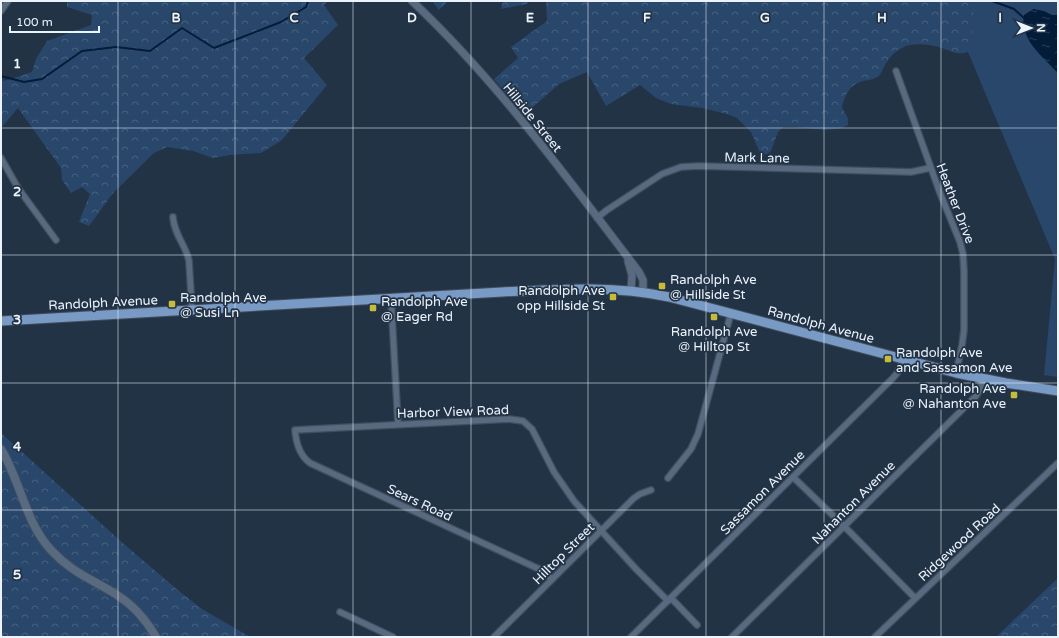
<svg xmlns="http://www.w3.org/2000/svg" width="1059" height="638" font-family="'Varela Round',sans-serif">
<defs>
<pattern id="forest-crowns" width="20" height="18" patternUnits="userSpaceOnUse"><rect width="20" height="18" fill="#28476b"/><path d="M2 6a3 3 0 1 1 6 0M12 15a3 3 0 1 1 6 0" fill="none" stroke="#476281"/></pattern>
<pattern id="water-ripples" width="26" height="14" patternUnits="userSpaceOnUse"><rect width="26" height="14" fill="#031c3a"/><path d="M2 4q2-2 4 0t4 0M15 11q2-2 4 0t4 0" fill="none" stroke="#283d57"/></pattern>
</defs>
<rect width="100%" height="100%" fill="#233346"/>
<!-- grass -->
<polygon fill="#28476b" points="895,1 1058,1 1058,377 1044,375 1055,259 965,45"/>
<!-- forest -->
<g fill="url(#forest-crowns)">
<polygon points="67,1 328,1 324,5 338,25 304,58 327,85 282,140 261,153 230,155 213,158 193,151 167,147 154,153 113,193 89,226 79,222 90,194 82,187 71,193 62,180 61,168 18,108 1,128 1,77 4,81 32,72 36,59 47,41 91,25 92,15 67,7"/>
<polygon points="432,1 448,1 439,10"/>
<polygon points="503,1 529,1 527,4 501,9"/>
<path d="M546 1H964C968 3 972 6 973 10 975 19 972 44 968 52 957 56 949 50 939 47 928 44 916 43 906 46 896 50 889 57 884 67 881 72 881 76 875 78 872 80 867 80 863 81 849 85 845 95 842 108L848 118V125C832 135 802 125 783 127L778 132 771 151 767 154H764L759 151 751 132 737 118 727 114 702 108 671 104 656 98 640 85 606 106 587 72 559 84 524 115 494 79 518 58 511 47 547 21Z"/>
<polygon points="1,433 125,545 179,591 202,609 250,637 1,637"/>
<polygon points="1058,578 1058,637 996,637"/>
</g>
<!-- water -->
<path fill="url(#water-ripples)" d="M1033 9 1044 11 1052 15H1058V73C1043 57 1019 39 1024 15Z"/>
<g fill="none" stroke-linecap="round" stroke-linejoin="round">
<!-- stream -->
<g stroke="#031c3a" stroke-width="2">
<polyline points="992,1 1014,9 1024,18"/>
<polyline points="1,76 24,82 42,79 82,51 116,47 150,51 182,28 214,48 281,22 306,7 308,1"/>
</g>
<defs>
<g id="minor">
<polyline points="1,11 8,1"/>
<polyline points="896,71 940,193 960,242 963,254 964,271 964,330 962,345 956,373"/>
<polyline points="1,158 18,188 56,240"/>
<path d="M173 217C174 235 186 245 189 261L192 310"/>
<polyline points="597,218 607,210 662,174 681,167 698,166 911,172 930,168"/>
<polyline points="391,298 398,424"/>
<polyline points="793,477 844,526 915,598"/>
<polyline points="668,478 691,449 698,434 731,313"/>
<path d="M552 579 539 569 310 463C299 455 296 443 295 430L509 419 523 421 532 429 554 472 574 501 636 569 668 601"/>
<polyline points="671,598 697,625"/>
<polyline points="340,612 393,637"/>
<polyline points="494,637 634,498 640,494 651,490"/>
<polyline points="631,637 893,378 898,372 903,359"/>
<polyline points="732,637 976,396 979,391 983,379"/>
<polyline points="875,637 1058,463"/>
</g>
<g id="tertiary">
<path d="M412 1C498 82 568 179 639 272L643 280V292"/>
<polyline points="628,261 632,275 631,291"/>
</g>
<path id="secondary" d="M1 449C21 482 25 522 51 550 72 573 92 579 117 595 133 605 146 620 156 637"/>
<path id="primary" d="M1 321 502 292C558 289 614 285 669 297L956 373 1006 383 1058 391"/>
</defs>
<!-- minor casing -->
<use href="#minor" stroke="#424e5e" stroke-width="8"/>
<!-- tertiary casing -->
<use href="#tertiary" stroke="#424e5e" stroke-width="9"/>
<!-- secondary casing -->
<use href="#secondary" stroke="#424e5e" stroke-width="10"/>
<!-- primary casing -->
<use href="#primary" stroke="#424e5e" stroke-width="11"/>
<!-- minor -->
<use href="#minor" stroke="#586a7f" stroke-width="5.5"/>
<!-- tertiary -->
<use href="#tertiary" stroke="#586a7f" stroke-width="7"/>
<!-- secondary -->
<use href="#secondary" stroke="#586a7f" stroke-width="8"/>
<!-- primary -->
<use href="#primary" stroke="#789ac4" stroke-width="9"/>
</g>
<!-- grid -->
<path fill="none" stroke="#ebf3fd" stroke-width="1" stroke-opacity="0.55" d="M118 1V637M235 1V637M353 1V637M471 1V637M588 1V637M706 1V637M824 1V637M941 1V637M1 128H1058M1 255H1058M1 383H1058M1 510H1058"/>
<!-- markers -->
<g fill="#c7bb3c" stroke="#233346" stroke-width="1.5">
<rect x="658" y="282" width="8" height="8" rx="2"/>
<rect x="609" y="293" width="8" height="8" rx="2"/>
<rect x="168" y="300" width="8" height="8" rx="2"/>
<rect x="369" y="304" width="8" height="8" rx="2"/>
<rect x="710" y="313" width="8" height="8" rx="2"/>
<rect x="884" y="355" width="8" height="8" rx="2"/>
<rect x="1010" y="391" width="8" height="8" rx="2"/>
</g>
<g text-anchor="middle" stroke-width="3.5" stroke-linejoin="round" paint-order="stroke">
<!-- street labels -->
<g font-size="13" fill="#ebf3fd" stroke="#233346">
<text transform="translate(533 117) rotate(51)" y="5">Hillside Street</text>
<text transform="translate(757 157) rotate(1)" y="5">Mark Lane</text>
<text transform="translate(956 203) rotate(69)" y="5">Heather Drive</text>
<text transform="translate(103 302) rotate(-3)" y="5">Randolph Avenue</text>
<text transform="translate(821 324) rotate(15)" y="5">Randolph Avenue</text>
<text transform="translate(453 411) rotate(-2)" y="5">Harbor View Road</text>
<text transform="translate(762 492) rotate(-45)" y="5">Sassamon Avenue</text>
<text transform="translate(420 502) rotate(25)" y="5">Sears Road</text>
<text transform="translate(853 502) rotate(-45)" y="5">Nahanton Avenue</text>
<text transform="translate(959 542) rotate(-43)" y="5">Ridgewood Road</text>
<text transform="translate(563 553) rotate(-45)" y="5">Hilltop Street</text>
</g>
<!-- poi labels -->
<g font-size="13" fill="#ebf3fd" stroke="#233346" text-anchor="start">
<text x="670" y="284">Randolph Ave<tspan x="670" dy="15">@ Hillside St</tspan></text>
<text x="605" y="295" text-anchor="end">Randolph Ave<tspan x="605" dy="15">opp Hillside St</tspan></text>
<text x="180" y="302">Randolph Ave<tspan x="180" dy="15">@ Susi Ln</tspan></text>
<text x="381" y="306">Randolph Ave<tspan x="381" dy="15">@ Eager Rd</tspan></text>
<text x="714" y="336" text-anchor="middle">Randolph Ave<tspan x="714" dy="15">@ Hilltop St</tspan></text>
<text x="896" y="357">Randolph Ave<tspan x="896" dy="15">and Sassamon Ave</tspan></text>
<text x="1006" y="393" text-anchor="end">Randolph Ave<tspan x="1006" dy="15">@ Nahanton Ave</tspan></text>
</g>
</g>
<g font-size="13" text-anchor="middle" font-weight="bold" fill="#ebf3fd" stroke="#233346" stroke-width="3.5" stroke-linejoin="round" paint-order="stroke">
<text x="176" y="22">B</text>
<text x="294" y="22">C</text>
<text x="412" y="22">D</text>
<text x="530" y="22">E</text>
<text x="647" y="22">F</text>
<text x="765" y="22">G</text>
<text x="882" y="22">H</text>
<text x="1000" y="22">I</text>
<text x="17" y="68">1</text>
<text x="17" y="196">2</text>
<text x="17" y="324">3</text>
<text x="17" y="451">4</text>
<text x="17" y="579">5</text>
</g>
<!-- border -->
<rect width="1059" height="638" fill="none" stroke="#ebf3fd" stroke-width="4"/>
<!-- north arrow -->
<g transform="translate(1031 28) rotate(90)" stroke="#233346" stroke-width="3" paint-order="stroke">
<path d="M0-3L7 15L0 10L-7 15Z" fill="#ebf3fd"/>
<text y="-6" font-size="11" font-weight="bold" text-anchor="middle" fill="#ebf3fd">N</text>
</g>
<!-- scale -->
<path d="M10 26v6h89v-6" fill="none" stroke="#ebf3fd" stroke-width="2"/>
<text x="16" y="26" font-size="12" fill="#ebf3fd" stroke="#233346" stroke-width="3" paint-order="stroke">100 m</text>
</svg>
